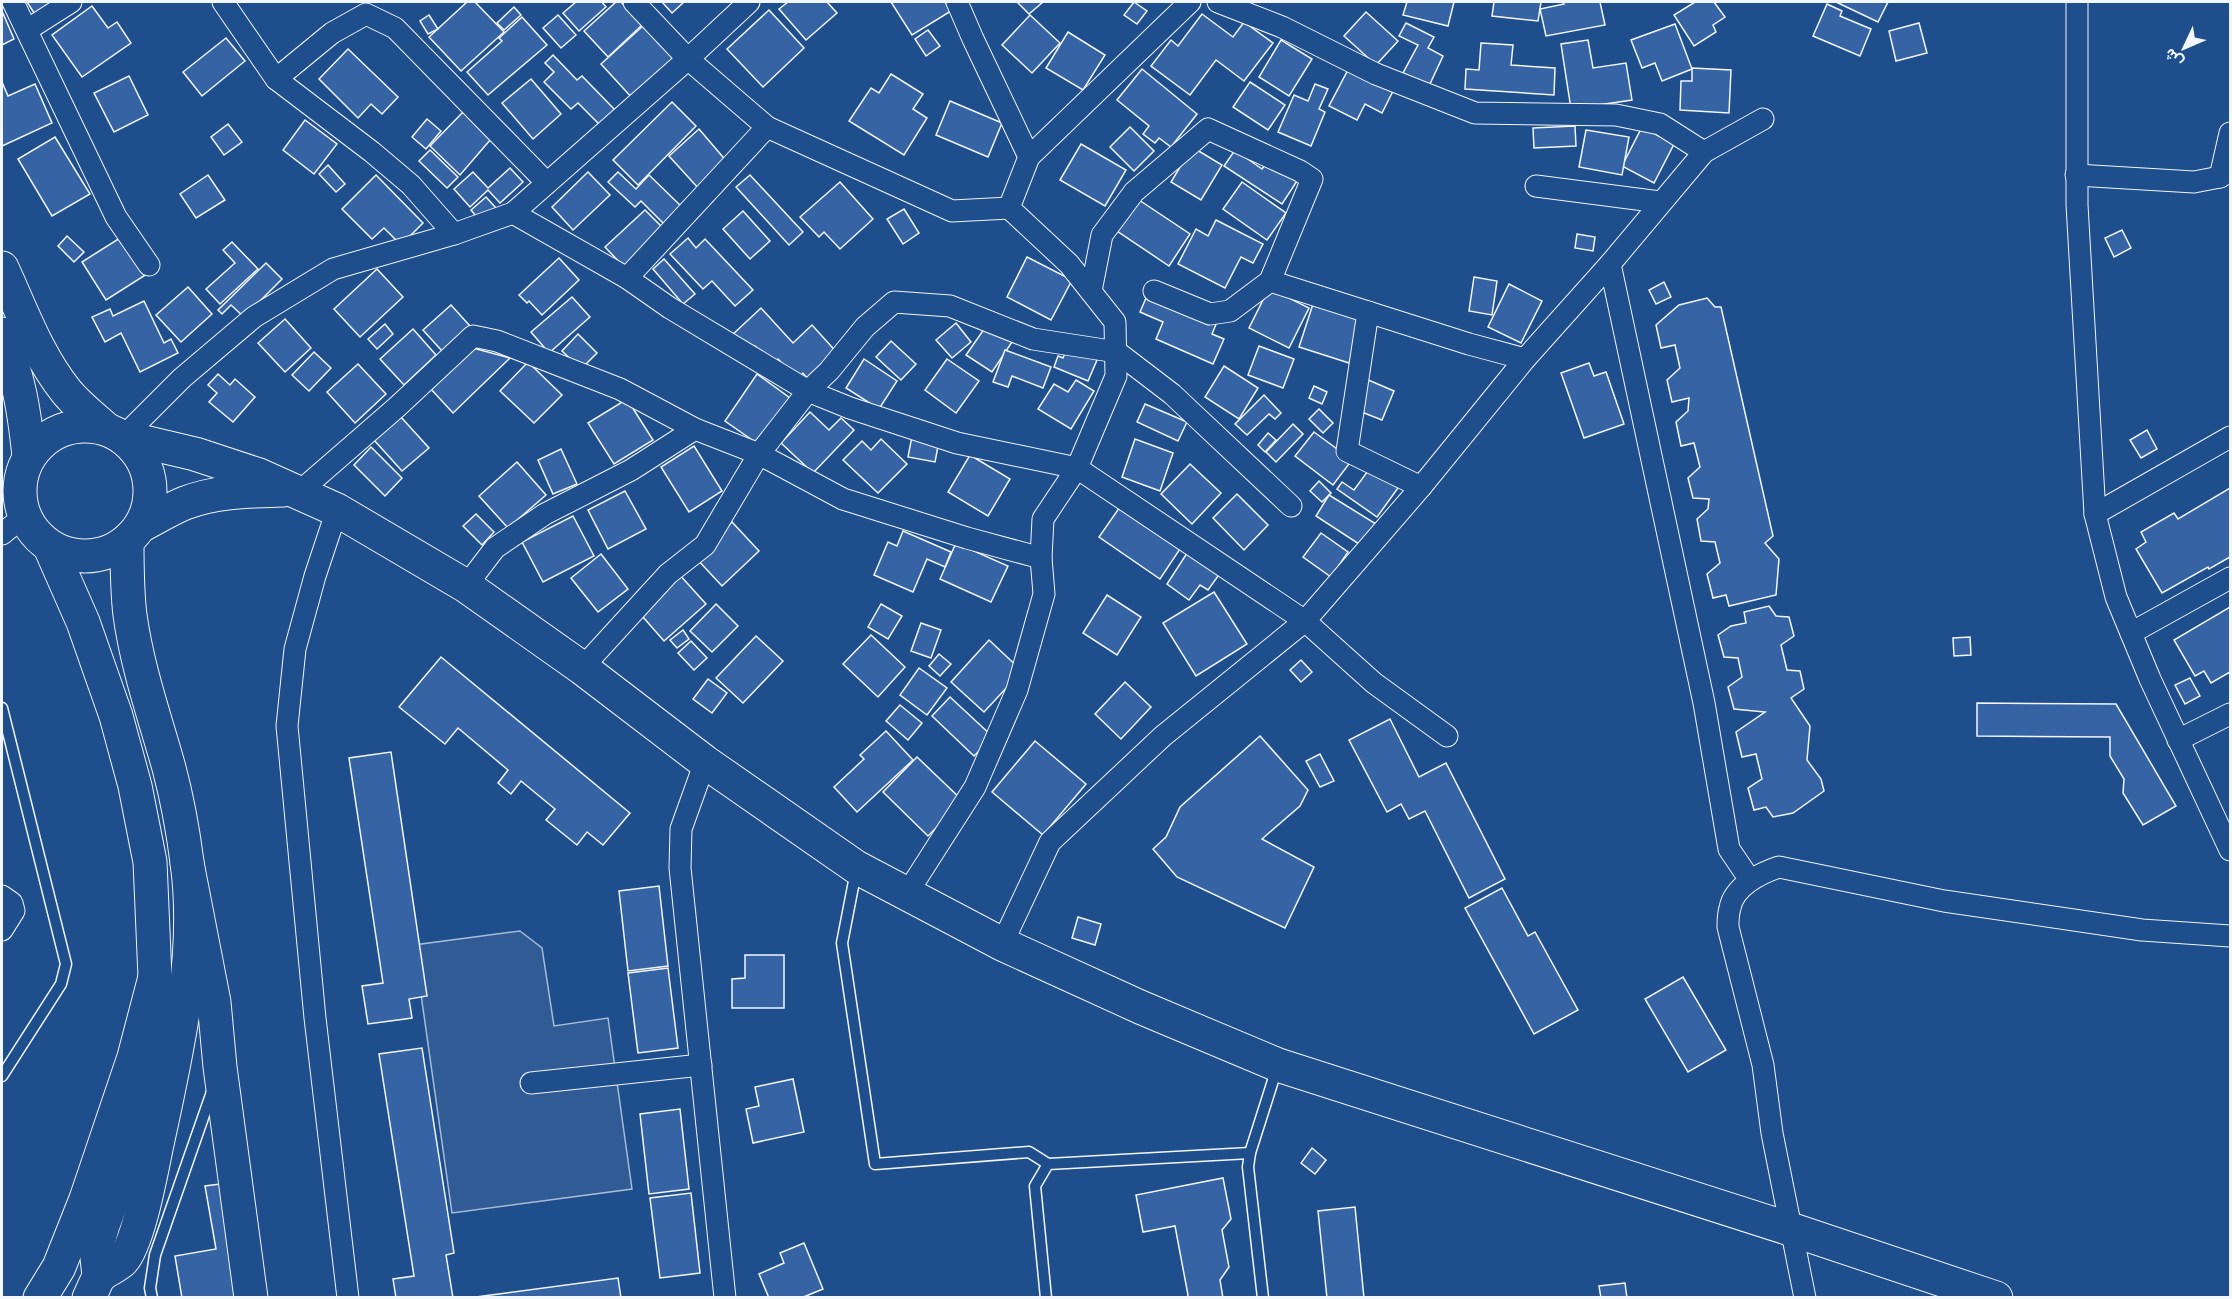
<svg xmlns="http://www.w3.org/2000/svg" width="2232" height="1299" font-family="'Nunito Sans',Vazirmatn,sans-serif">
<rect width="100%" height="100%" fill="#1f4e8c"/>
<!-- parking -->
<polygon fill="#305b95" stroke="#a8bbd7" stroke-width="1.5" points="520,931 542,948 554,1026 608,1018 632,1189 452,1213 414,945"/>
<!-- building -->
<g fill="#3563a3" stroke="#f2f6ff" stroke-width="1.5">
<polygon points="27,2 60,2 36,16"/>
<polygon points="467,2 475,2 504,32 461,71 429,37"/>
<polygon points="576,2 602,2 606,7 579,31 563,13"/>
<polygon points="616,2 621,2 642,25 608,57 584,31"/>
<polygon points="662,2 684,2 672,13"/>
<polygon points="788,2 827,2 837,13 806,40 779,9"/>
<polygon points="891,2 945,2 951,11 912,35"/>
<polygon points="1017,2 1043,2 1029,14"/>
<polygon points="1134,2 1147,11 1137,24 1124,15"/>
<polygon points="1407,2 1454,2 1448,26 1403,15"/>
<polygon points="1494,2 1541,2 1538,21 1492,16"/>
<polygon points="1563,2 1600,2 1605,25 1546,36 1540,9 1564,4"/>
<polygon points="1695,2 1714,2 1725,17 1713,25 1716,32 1694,46 1674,15"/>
<polygon points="1836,2 1888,2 1878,22"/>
<polygon points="1827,4 1842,11 1840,16 1871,29 1860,56 1813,36"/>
<polygon points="92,6 108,28 117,22 131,43 82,77 52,35"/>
<polygon points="514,7 521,15 504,30 497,23"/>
<polygon points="769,10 804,48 763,87 727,49"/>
<polygon points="2,11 14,39 2,45"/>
<polygon points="1366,12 1398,41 1376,65 1344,36"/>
<polygon points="1202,14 1233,37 1244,22 1273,43 1244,81 1216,60 1190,95 1151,66 1171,40 1178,46"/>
<polygon points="429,15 438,29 428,34 420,21"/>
<polygon points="558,15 576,35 561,48 543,28"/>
<polygon points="1030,15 1060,43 1032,73 1002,45"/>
<polygon points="522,17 547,45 488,95 467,72 502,41 499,38"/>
<polygon points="1406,23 1434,37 1428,48 1443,56 1429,86 1403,73 1418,45 1399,36"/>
<polygon points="1919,23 1927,53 1896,61 1889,31"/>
<polygon points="1675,24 1692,69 1662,81 1655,63 1642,68 1631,40"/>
<polygon points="644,25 676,60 634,100 601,64"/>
<polygon points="928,30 940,46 926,56 915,39"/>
<polygon points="1068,32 1105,55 1083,90 1046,68"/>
<polygon points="226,38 245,61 202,96 183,72"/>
<polygon points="1281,40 1312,59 1289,96 1259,77"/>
<polygon points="1588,40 1593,68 1626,63 1632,100 1571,109 1561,44"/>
<polygon points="1481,43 1513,45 1511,65 1555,68 1554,95 1465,89 1466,69 1479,70"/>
<polygon points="348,49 398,97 382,114 371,104 358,118 319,79"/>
<polygon points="553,55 577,80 582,76 616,111 601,126 578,103 571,109 544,82 554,72 545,63"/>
<polygon points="1350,66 1394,89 1382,113 1365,104 1357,120 1329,106"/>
<polygon points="1692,68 1731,70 1729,113 1680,110 1681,81 1692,81"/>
<polygon points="1142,69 1197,114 1171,147 1159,138 1155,143 1143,134 1149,126 1117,100"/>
<polygon points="891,74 923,94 913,109 927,118 904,155 849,121 871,88 879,93"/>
<polygon points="129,76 148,115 114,132 94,93"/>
<polygon points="531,79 561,114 533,139 502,103"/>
<polygon points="2,82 8,96 35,84 52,123 2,146"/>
<polygon points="1250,82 1285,105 1268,130 1233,107"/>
<polygon points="1315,84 1328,89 1319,109 1325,112 1311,146 1278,132 1294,95 1308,101"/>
<polygon points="950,101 1002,123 988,157 936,135"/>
<polygon points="672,102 696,126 638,185 613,160"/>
<polygon points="463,112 491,139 460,175 430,146"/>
<polygon points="427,119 441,131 426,149 412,137"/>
<polygon points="305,120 337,144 314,174 283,150"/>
<polygon points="228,124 242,142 224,155 211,137"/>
<polygon points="1575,126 1576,146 1534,148 1533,128"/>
<polygon points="1130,127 1154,151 1134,171 1110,147"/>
<polygon points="1642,127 1674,144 1654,183 1622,166"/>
<polygon points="699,129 728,163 699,189 669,156"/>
<polygon points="1586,130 1629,137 1622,175 1579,167"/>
<polygon points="55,137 90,194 52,216 18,159"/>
<polygon points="1081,144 1126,170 1105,206 1060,180"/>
<polygon points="1192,147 1222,165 1201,200 1171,182"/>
<polygon points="430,150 458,177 447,188 419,161"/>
<polygon points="1235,150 1262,169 1267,162 1297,181 1282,204 1224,166"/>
<polygon points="328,165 345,184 336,192 319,174"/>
<polygon points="510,168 523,182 500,203 488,190 470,207 454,189 473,172 488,188"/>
<polygon points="588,172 610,195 573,230 552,207"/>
<polygon points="618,172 636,189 649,175 682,207 665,225 641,201 635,207 608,182"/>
<polygon points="208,175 225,200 196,218 180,194"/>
<polygon points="376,175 423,223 401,245 384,228 372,239 342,209"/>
<polygon points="750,175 803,232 789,245 736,187"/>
<polygon points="840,182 873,219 840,249 824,232 819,237 800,217"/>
<polygon points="1242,182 1286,213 1267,240 1223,209"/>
<polygon points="486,197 496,208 481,222 471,210"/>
<polygon points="1136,198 1190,234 1169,266 1114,229"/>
<polygon points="904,209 919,233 903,244 887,219"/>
<polygon points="645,210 664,229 624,267 605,247"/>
<polygon points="743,211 770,241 750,259 723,229"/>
<polygon points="1216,220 1263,244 1253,263 1241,257 1225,288 1178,264 1196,229 1208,236"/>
<polygon points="2122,230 2131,248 2114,257 2105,238"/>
<polygon points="1577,234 1595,237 1593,251 1575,248"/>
<polygon points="67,236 84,252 74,262 58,246"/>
<polygon points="123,236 147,274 106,300 82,262"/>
<polygon points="688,238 696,248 705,239 753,290 735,306 712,281 703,289 670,254"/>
<polygon points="232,242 258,269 220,304 206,289 235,263 223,250"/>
<polygon points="1027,257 1072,280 1051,320 1007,297"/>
<polygon points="559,258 579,280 542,315 529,301 527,303 519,295"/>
<polygon points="664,259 695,294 683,304 653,269"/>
<polygon points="266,263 282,279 244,317 231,305 222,314 218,310"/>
<polygon points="377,269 403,297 360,337 334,309"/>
<polygon points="1474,277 1497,281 1492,315 1469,311"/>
<polygon points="1664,282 1671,297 1656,304 1649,290"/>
<polygon points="1509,284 1542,301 1521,343 1488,327"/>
<polygon points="188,287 212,314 181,342 156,315"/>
<polygon points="1269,288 1309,308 1289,348 1249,328"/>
<polygon points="1149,291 1217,322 1212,334 1224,339 1213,364 1156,339 1163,322 1140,312"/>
<polygon points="572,297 590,317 549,353 531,332"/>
<polygon points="1707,298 1715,307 1721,307 1773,536 1765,543 1779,559 1776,595 1729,606 1726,595 1713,598 1707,574 1720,563 1715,542 1701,541 1697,519 1708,509 1709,499 1693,498 1688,478 1700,467 1694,443 1681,446 1676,422 1688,411 1689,398 1672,402 1667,380 1680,368 1675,345 1661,348 1656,325 1679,305"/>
<polygon points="144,301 164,343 171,339 178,353 140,372 121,333 105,342 92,317 110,309 113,316"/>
<polygon points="1313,304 1363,320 1349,363 1299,347"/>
<polygon points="451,305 470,326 442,351 423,330"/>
<polygon points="761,308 793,343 812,325 840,356 811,383 803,373 797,379 778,359 772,364 755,346 747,353 731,336"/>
<polygon points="285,319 311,348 285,372 258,343"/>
<polygon points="989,322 1014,339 992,372 966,355"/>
<polygon points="956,323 971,342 952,358 936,340"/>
<polygon points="385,324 393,334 377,349 368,339"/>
<polygon points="413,329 436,355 404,385 380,359"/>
<polygon points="578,334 597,353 581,369 562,351"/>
<polygon points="891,341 916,364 901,380 876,357"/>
<polygon points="1068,345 1097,360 1088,381 1054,367 1058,356 1063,358"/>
<polygon points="1259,346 1294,359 1283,388 1248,375"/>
<polygon points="473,348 510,358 453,413 430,388"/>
<polygon points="1005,350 1051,367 1043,388 1012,376 1008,387 993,382"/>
<polygon points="314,352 331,368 309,391 292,375"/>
<polygon points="864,359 897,381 879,409 846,388"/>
<polygon points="947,359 979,381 956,413 925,390"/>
<polygon points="528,362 562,395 534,423 500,391"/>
<polygon points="1589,363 1594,376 1606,372 1624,424 1584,438 1561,373"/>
<polygon points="358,364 386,394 355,423 327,392"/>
<polygon points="1224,366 1258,388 1239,419 1205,397"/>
<polygon points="218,374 230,385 235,379 255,397 233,422 209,402 217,393 208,385"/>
<polygon points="757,374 790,398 758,444 725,421"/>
<polygon points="1366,379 1394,391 1382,420 1354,409"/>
<polygon points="1076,380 1094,391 1071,429 1038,409 1054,384 1068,392"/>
<polygon points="1314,386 1327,392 1322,404 1309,398"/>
<polygon points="1264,395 1281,413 1275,419 1269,414 1247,435 1235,424"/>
<polygon points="627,399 653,440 614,464 588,423"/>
<polygon points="1145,404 1187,422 1178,441 1137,422"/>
<polygon points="1319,409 1333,423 1323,433 1309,419"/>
<polygon points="810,412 829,430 841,418 854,430 813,473 781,443"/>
<polygon points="400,416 429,448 402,471 374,440"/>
<polygon points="1293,424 1303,434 1276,462 1266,452"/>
<polygon points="2147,430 2157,449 2141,458 2130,440"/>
<polygon points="1314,432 1352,460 1333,485 1295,456"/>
<polygon points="1268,433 1276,440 1265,452 1258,445"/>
<polygon points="912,436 939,441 935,462 908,457"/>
<polygon points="881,439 907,464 878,493 843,460 862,441 871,450"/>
<polygon points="1135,439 1173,453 1160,491 1122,477"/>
<polygon points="694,446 722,491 689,512 661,467"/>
<polygon points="371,447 402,478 385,496 354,465"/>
<polygon points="561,449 577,484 553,494 538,460"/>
<polygon points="970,455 1010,479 988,516 948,492"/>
<polygon points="517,462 546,495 508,528 479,496"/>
<polygon points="1190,464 1221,493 1192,524 1161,494"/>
<polygon points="1370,468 1398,488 1377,517 1337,489 1342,482 1354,490"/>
<polygon points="1319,481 1331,493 1322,502 1310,491"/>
<polygon points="2230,488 2230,557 2209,569 2208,567 2162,593 2136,549 2146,542 2141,532 2174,513 2178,519"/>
<polygon points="625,491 646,529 608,549 588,510"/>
<polygon points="1237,494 1268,525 1244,550 1213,518"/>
<polygon points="1329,495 1376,524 1362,546 1316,516"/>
<polygon points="1122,504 1182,546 1160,579 1099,537"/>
<polygon points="476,514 494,532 482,545 463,526"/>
<polygon points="573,516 594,556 543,582 522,542"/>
<polygon points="732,522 759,551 722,586 695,557"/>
<polygon points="903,531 951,552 945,567 927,559 913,592 874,575 888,542 897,546"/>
<polygon points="1321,533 1348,552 1331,577 1303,557"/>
<polygon points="956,543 1008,566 991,602 940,579"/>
<polygon points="1189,550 1221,572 1208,590 1200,585 1189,600 1167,584"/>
<polygon points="601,554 628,589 598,612 571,578"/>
<polygon points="678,573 706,604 664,641 636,609"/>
<polygon points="1214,592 1247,644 1196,676 1163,623"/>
<polygon points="1107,595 1141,617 1117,655 1083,633"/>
<polygon points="716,604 738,626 712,652 690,631"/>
<polygon points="881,604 902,616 888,639 868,627"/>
<polygon points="1769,606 1776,616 1789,617 1794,636 1781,645 1787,670 1800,671 1804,689 1791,698 1810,726 1807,760 1821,779 1824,791 1793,813 1773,817 1766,807 1754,810 1748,788 1762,779 1756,754 1742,757 1736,732 1765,712 1734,709 1728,687 1742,677 1738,658 1724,657 1718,635 1731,626 1746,623 1744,612"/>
<polygon points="2230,607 2230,672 2211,683 2204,671 2195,676 2174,640"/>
<polygon points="921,623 941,630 931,658 911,651"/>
<polygon points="683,630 689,639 677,648 670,640"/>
<polygon points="871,635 905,667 878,697 843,664"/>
<polygon points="756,636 783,661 743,703 716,678"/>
<polygon points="1970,637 1971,655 1954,656 1953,638"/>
<polygon points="989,640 1022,671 984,712 951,682"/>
<polygon points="691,641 707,658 694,670 678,653"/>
<polygon points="939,654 951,664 940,676 929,666"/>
<polygon points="441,657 630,813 603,845 587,832 577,845 546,820 555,809 521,781 511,794 498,783 508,770 458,728 445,744 399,707"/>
<polygon points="1301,660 1312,672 1301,682 1290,670"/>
<polygon points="919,668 947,688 927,715 900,695"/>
<polygon points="2190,678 2200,696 2185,704 2175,685"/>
<polygon points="708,679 727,693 712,713 693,699"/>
<polygon points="1125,682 1151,707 1121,739 1095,714"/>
<polygon points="950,697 993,737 974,756 932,716"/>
<polygon points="1977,703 2116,704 2176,806 2143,825 2123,793 2124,779 2110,756 2110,737 1977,736"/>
<polygon points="900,705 922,723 908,740 886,721"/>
<polygon points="1390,719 1419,777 1446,763 1505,879 1469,898 1425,811 1409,819 1401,804 1387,812 1349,740"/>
<polygon points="886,731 913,760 857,812 834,787 864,759 860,755"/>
<polygon points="1260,736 1308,790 1300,806 1262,839 1314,867 1285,928 1177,877 1153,849 1166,837 1180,807"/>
<polygon points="1035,741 1086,784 1043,835 992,792"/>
<polygon points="391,752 427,996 409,999 412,1018 368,1024 362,986 383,983 349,758"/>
<polygon points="1320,754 1334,781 1320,787 1306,761"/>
<polygon points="917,757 963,801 928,836 883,792"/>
<polygon points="659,886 668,966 628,971 619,891"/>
<polygon points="1502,888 1528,936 1535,932 1578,1010 1534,1034 1465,908"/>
<polygon points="1078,917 1101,924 1095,945 1072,938"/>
<polygon points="745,955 784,955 784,1008 732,1008 732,979 745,978"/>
<polygon points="668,968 678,1048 638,1053 628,973"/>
<polygon points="1683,977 1726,1050 1688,1072 1645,999"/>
<polygon points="422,1048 454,1253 446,1255 453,1298 396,1298 393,1279 414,1276 379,1054"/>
<polygon points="793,1079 804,1132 753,1143 746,1109 759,1106 755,1087"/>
<polygon points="680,1109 689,1189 649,1194 640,1114"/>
<polygon points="1312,1148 1326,1160 1315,1174 1301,1163"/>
<polygon points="1223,1178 1231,1219 1222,1230 1229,1267 1220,1280 1223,1298 1187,1298 1188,1295 1175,1226 1143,1232 1136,1195"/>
<polygon points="220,1184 240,1298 182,1298 175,1256 216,1249 205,1186"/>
<polygon points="691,1193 700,1273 660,1278 650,1198"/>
<polygon points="1355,1207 1364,1298 1327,1298 1318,1211"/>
<polygon points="804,1243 823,1289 801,1298 769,1298 759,1274 784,1263 780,1253"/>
<polygon points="618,1278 621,1298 468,1298"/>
<polygon points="1625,1283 1627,1298 1601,1298 1599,1286"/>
</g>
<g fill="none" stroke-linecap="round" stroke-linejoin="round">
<defs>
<g id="service">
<polyline points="2,708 66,964 61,984 2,1076"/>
<polyline points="856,871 842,943 875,1164 1029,1152 1048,1164"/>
<polyline points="152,1298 150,1288 155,1255 213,1089"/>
<polyline points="1046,1298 1035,1186 1048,1164 1250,1153"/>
<polyline points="1263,1298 1248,1167 1250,1153 1277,1068"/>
</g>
<g id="minor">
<polyline points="13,2 116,217 149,265"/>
<polyline points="223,2 276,79 372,152 411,185 454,234"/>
<polyline points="634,2 688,59 767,127 952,211 1009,208"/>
<polyline points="2077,2 2077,205 2095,514 2116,597 2150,679 2230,850"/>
<polyline points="27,30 71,2"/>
<polyline points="276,79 332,33 366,14 395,28 547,183"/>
<polyline points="1704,152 1763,119"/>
<polyline points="1029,157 1190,2"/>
<polyline points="2076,175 2194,182 2220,177 2230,171"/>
<polyline points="2220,177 2230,133"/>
<polyline points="1536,186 1660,202"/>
<polyline points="513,213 627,278 670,308 808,391 850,408 957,443 1077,468 1305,621 1374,683 1447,736"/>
<polyline points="1610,264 1704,703 1729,849 1750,880"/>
<polyline points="627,278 767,127"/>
<polyline points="1270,281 1469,344 1525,359"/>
<polyline points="1091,291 1102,235 1134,192 1208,129 1300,171 1312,179 1270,281 1230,311 1210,314 1154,291"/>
<polyline points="1368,312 1347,451 1421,487"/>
<polyline points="123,437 182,378 254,317 333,269 454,234 513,213 688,59 749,2"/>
<polyline points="298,493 397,407 473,336 497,341 620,389 695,429 759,454 843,499 967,538 1041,558"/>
<polyline points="337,510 315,576 295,649 287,726 315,1018 348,1298"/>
<polyline points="2095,514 2230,437"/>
<polyline points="2,534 24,516"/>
<polyline points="466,586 495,548 545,514 631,470 695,429"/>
<polyline points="2131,633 2230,578"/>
<polyline points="582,668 668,574 705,545 759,454 808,391 829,371 865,327 894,302 950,306 1033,339 1117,352 1172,394 1291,506"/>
<polyline points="2178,740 2230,714"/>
<polyline points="705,762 681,829 680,868 725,1298"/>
<polyline points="906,895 975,787 1017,690 1044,594 1041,558 1043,519 1077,468 1116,376 1115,322 1069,264 1009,208 1029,157 973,39 957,2"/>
<polyline points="2,896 12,903 14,911 2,930"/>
<polyline points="1002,944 1050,842 1163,736 1305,621 1421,487 1525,359 1610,264 1704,152 1660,124 1616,115 1475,113 1376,74 1282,27 1218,2"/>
<polyline points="531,1083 701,1065"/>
<path d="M1805 1298 1772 1133 1763 1065 1728 927C1728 920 1728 914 1730 908 1734 886 1761 873 1779 867L1944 901 2142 930 2230 936"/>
</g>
<g id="primary">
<path d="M2 268C21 309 37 355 66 391 77 405 93 417 106 429"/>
<path d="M2 334C19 379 24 409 29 456"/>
<circle cx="85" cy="491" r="65"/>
<polyline points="123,437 195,454 259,475 337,510 466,586 582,668 705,762 856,867 1002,944 1140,1007 1278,1065 1790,1229 1996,1298"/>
<path d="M142 525C156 518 170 509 185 503 216 491 250 491 284 490"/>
<polyline points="50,547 83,622 116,716 135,786 150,862 155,977 151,1077 127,1160 103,1225 96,1249 99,1276 89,1298"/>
<path d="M99 1276C106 1271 116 1266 122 1261 138 1245 151 1173 156 1149 176 1055 200 958 187 862 183 831 177 798 169 768 155 718 137 667 130 615 127 591 127 566 127 542"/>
</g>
<g id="trunk">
<polyline points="187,863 214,1002 220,1067 251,1298"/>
<polyline points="40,1298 59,1267 86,1199 134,1057 155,977"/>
</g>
</defs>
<!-- service casing -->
<use href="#service" stroke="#f2f6ff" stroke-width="13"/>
<!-- minor casing -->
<use href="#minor" stroke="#f2f6ff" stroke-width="23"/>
<!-- primary casing -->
<use href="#primary" stroke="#f2f6ff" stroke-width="35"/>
<!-- trunk casing -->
<use href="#trunk" stroke="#f2f6ff" stroke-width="35"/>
<!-- service -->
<use href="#service" stroke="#1f4e8c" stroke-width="10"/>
<!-- minor -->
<use href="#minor" stroke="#1f4e8c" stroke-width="21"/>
<!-- primary -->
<use href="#primary" stroke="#1f4e8c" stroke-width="33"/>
<!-- trunk -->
<use href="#trunk" stroke="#1f4e8c" stroke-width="33"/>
</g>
<!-- border -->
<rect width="2232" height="1299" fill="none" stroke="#f2f6ff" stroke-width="6"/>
<!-- north arrow -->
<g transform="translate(2184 48) rotate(226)" stroke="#1f4e8c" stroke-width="4.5" paint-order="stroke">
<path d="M0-4.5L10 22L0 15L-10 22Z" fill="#f2f6ff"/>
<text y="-9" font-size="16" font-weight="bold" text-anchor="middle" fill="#f2f6ff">ش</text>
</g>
</svg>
